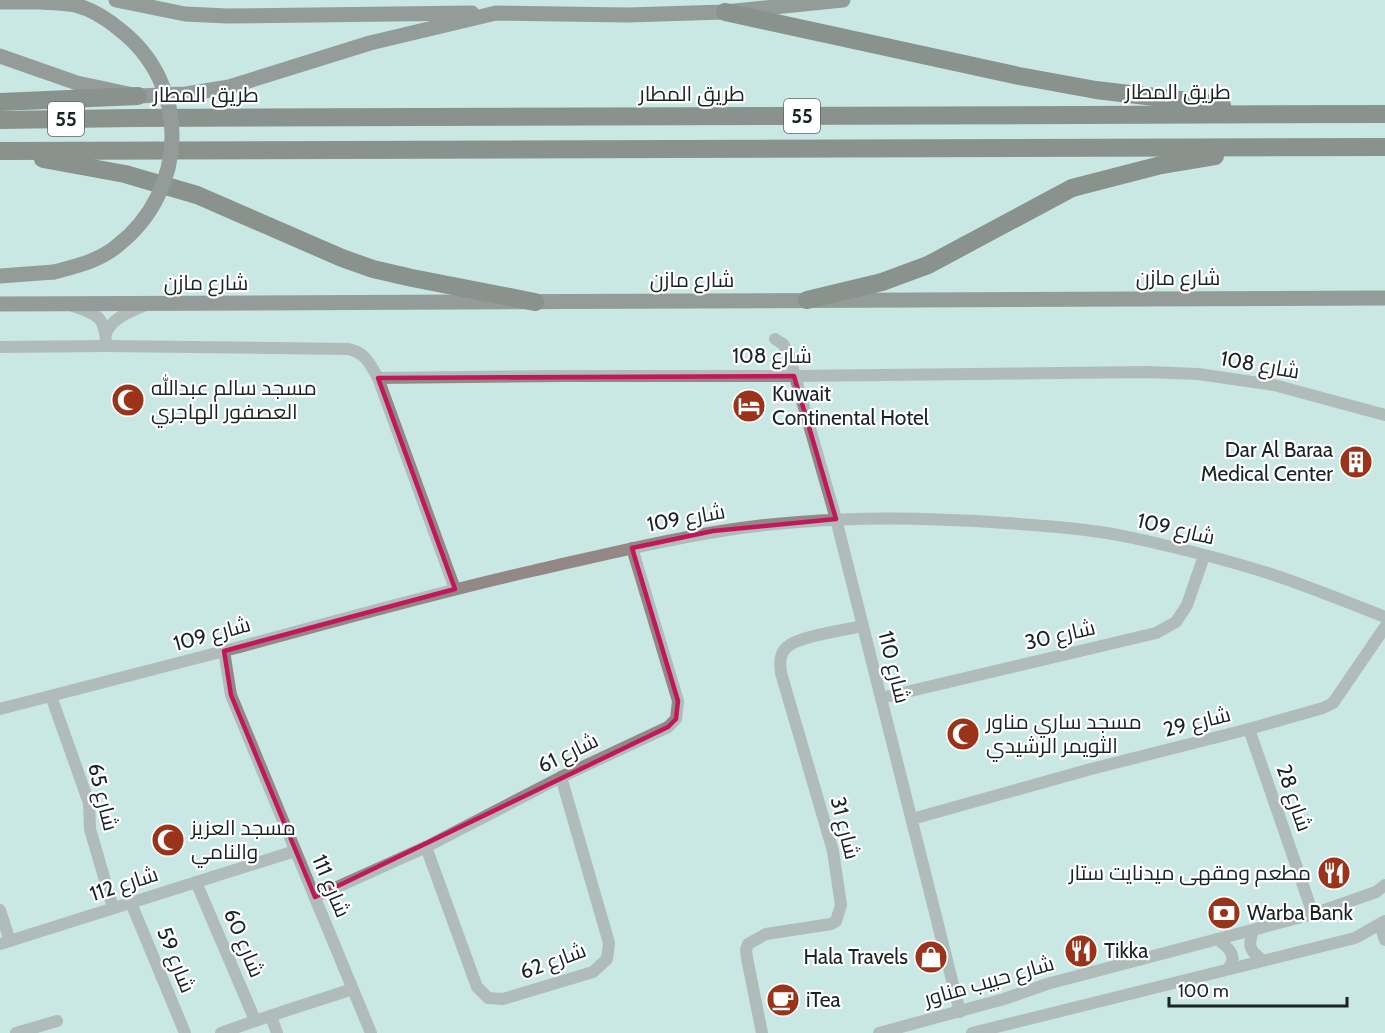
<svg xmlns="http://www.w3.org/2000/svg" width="1385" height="1033" font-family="Cabin,Cairo,sans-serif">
<rect width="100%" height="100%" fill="#c9e7e3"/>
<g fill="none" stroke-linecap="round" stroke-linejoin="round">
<!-- minor -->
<g stroke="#938885" stroke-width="12">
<path d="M73 306C98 314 106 318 106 346"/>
<path d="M106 333C113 317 130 312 145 305"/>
<polyline points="775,339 783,344 788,352 836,519 960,1012"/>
<path d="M0 347 106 346 348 349C365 352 370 364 378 378L455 589"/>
<polyline points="378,378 564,376 794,376 1148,372 1198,374 1274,385 1385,415"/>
<polyline points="224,651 231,695 371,1033"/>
<polyline points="51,696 89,803 90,829 113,908"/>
<polyline points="881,698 1156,633 1176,622 1187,605 1204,556"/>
<path d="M0 709C76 689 152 670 228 650 329 623 430 594 532 571 621 551 708 528 799 522 868 516 937 518 1006 523 1048 526 1091 529 1133 538 1179 548 1227 560 1271 574 1310 587 1347 602 1385 617"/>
<polyline points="1249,729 1313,914"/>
<polyline points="912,819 1091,769 1249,729 1323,708 1333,703 1385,627"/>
<polyline points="426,847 477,987 488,998 503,999 593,972 607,959 609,943 561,777"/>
<polyline points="196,882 255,1020"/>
<polyline points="315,897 426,847 561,777 668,727 676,719 678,701 632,548"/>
<polyline points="131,903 185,1033"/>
<polyline points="0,910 10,941"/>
<polyline points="1380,925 1385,940"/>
<path d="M1253 930C1248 946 1249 950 1262 960"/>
<path d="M1217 939C1228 947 1239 956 1228 969"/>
<polyline points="0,944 295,851"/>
<polyline points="271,1016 277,1033"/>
<polyline points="16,1033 57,1021"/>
<path d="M221 1033C264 1017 308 1004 352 989"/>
<path d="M762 1033 747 958 746 950 748 944 766 934 831 924 836 921 841 905 833 851 781 673C780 664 779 654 787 647 799 636 846 630 863 626"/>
<polyline points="879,1033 1004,999 1047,984 1313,914 1376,892 1385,885"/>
<polyline points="972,1033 1355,938 1385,921"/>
</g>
<!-- major -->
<g stroke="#54423e" stroke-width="15">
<polyline points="116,0 185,14 227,16 472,13"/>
<polyline points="0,2 43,2"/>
<polyline points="0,56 77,83 138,96 186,94 229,87 370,43 496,13 628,15 725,12 843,0"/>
<polyline points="0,276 54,272"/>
<polyline points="0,304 1385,298"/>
</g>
<!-- highway -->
<g stroke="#3e2a25" stroke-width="18">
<polyline points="725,12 1019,76 1096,90 1222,105"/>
<polyline points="0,102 138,96"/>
<polyline points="0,120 133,118 1385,114"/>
<polyline points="0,151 1385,147"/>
<polyline points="43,159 125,174 197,195 342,258 373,269 412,278 535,302"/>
<polyline points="807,300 882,282 928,265 1072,188 1161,165 1215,156"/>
</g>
<!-- major-bridge -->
<path stroke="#54423e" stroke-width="15" d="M43 2C53 3 65 3 75 5 91 9 107 19 119 29 192 85 188 191 117 246 99 261 76 266 54 272"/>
</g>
<!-- marked area -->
<path d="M0 0H1385V1033H0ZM794 376 836 519 713 531 632 548 678 701 676 719 668 727 315 897 231 695 224 651 455 589 378 378Z" fill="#c9e7e3" fill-opacity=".55" fill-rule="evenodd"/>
<path fill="none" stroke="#c2185b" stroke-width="4.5" stroke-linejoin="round" d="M794 376 836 519 713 531 632 548 678 701 676 719 668 727 315 897 231 695 224 651 455 589 378 378Z"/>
<!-- icons -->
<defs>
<symbol id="mosque-disc" viewBox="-11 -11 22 22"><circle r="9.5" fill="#9b331a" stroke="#fff"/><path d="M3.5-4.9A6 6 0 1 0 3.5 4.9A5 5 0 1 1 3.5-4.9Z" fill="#fff"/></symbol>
<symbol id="hotel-disc" viewBox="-11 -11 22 22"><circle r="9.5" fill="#9b331a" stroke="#fff"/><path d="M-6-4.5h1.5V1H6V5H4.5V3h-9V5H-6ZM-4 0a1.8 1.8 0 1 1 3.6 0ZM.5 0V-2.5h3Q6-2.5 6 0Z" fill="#fff"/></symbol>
<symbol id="building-disc" viewBox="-11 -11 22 22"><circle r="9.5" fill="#9b331a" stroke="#fff"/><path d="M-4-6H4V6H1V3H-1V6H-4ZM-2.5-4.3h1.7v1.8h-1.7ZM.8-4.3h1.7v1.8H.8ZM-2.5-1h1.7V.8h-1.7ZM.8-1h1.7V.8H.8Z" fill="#fff"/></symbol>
<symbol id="restaurant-disc" viewBox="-11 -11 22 22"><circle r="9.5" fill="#9b331a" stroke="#fff"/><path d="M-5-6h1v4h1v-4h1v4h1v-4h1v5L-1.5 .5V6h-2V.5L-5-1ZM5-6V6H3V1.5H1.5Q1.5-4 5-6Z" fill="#fff"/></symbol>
<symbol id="bank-disc" viewBox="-11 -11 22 22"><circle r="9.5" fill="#9b331a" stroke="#fff"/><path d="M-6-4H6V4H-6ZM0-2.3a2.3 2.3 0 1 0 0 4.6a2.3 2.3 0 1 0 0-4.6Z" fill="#fff"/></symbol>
<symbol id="shop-disc" viewBox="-11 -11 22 22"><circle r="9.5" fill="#9b331a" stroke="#fff"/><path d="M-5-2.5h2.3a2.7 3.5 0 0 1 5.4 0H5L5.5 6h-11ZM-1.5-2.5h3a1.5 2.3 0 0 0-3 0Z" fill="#fff"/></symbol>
<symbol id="cafe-disc" viewBox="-11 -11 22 22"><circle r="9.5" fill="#9b331a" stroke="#fff"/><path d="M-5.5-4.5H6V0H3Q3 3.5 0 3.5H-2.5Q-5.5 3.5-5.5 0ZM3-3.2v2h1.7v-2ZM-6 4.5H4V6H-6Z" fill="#fff"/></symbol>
</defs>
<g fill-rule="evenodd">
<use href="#mosque-disc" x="109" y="381" width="38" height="38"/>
<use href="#hotel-disc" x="730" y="387" width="38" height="38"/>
<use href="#building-disc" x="1337" y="443" width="38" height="38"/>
<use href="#mosque-disc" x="944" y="715" width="38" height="38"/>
<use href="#mosque-disc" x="149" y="821" width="38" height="38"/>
<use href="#restaurant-disc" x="1315" y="854" width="38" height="38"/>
<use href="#bank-disc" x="1205" y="894" width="38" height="38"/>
<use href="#restaurant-disc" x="1062" y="932" width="38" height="38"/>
<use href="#shop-disc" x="912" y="938" width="38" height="38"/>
<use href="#cafe-disc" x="764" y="981" width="38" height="38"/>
</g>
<g text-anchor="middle" stroke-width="4.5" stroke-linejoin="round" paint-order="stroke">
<!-- shield labels -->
<g fill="#fff" stroke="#5e6665" stroke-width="1.5">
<rect x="784" y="99" width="36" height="34" rx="4.5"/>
<rect x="48" y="102" width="36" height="34" rx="4.5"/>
</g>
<g font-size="20" font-weight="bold" fill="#192423">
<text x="802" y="123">55</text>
<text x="66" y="126">55</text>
</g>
<!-- street labels -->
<g font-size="21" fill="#192423" stroke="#fff">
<text x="1178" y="99">طريق المطار</text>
<text x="692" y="101">طريق المطار</text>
<text x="206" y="102">طريق المطار</text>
<text x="1178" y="285">شارع مازن</text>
<text x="692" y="287">شارع مازن</text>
<text x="206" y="290">شارع مازن</text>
<text x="772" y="363">شارع 108</text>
<text transform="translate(1260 365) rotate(10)" y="7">شارع 108</text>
<text transform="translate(686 518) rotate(-10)" y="7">شارع 109</text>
<text transform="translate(1176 529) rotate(13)" y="7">شارع 109</text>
<text transform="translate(212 634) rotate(-15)" y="7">شارع 109</text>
<text transform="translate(1060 635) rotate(-13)" y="7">شارع 30</text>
<text transform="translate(894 667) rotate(76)" y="7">شارع 110</text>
<text transform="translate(1197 722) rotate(-14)" y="7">شارع 29</text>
<text transform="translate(568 753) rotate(-26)" y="7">شارع 61</text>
<text transform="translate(103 797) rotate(76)" y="7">شارع 65</text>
<text transform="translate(1294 798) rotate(71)" y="7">شارع 28</text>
<text transform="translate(845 828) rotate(76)" y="7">شارع 31</text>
<text transform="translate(124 884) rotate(-18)" y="7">شارع 112</text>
<text transform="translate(331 886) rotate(67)" y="7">شارع 111</text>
<text transform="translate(244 943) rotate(67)" y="7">شارع 60</text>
<text transform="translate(176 960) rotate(68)" y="7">شارع 59</text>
<text transform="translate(553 961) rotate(-20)" y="7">شارع 62</text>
<text transform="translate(989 981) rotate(-16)" y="7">شارع حبيب مناور</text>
</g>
<!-- poi labels -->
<g font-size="21" fill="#192423" stroke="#fff" text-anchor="start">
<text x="151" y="395">مسجد سالم عبدالله<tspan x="151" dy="24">العصفور الهاجري</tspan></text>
<text x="772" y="401">Kuwait<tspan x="772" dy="24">Continental Hotel</tspan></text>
<text x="1333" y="457" text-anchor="end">Dar Al Baraa<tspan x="1333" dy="24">Medical Center</tspan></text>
<text x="986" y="729">مسجد ساري مناور<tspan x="986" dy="24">الثويمر الرشيدي</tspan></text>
<text x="191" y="835">مسجد العزيز<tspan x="191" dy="24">والنامي</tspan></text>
<text x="1311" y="880" text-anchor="end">مطعم ومقهى ميدنايت ستار</text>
<text x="1247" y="920">Warba Bank</text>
<text x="1104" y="958">Tikka</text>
<text x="908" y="964" text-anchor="end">Hala Travels</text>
<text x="806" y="1007">iTea</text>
</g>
</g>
<!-- scale -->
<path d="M1169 997v9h178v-9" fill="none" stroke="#192423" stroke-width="3"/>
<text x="1178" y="997" font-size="18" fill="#192423" stroke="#ffffff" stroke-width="4.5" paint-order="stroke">100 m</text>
</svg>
